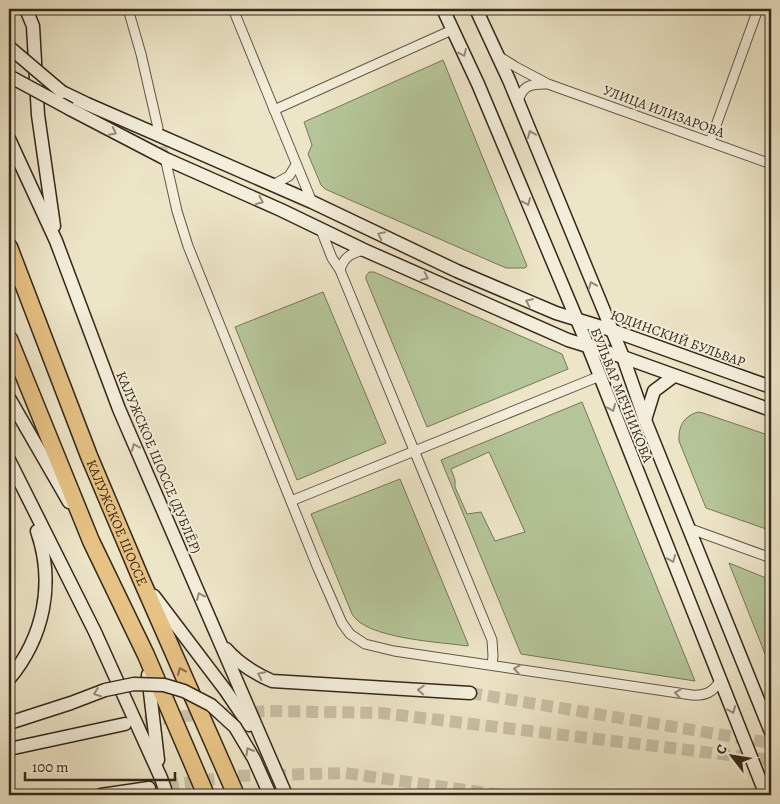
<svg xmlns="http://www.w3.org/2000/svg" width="780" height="804" font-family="Alegreya,serif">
<rect width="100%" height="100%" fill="#ede5c8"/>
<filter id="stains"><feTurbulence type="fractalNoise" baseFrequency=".004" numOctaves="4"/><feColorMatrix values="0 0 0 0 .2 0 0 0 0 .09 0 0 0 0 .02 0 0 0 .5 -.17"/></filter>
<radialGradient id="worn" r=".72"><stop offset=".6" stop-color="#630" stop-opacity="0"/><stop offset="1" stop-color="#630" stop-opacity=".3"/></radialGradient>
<!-- green -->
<g fill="#b5c599" stroke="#76765a" fill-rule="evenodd">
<polygon points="443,60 527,266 525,268 506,268 325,189 321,185 308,154 312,145 304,122"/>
<polygon points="369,272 374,272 562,354 568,369 427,427 366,279 366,276"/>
<polygon points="323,292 386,443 297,480 235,327"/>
<path d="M582 402 695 681 521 654 441 460ZM489 452 525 532 495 541 481 512 467 514 455 487V480L451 469Z"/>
<path d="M698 412 703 413 771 436V523L769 530 706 508 679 441C678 426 684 416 698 412Z"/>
<path d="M400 479 468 644V646C441 642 366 639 352 614L311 514Z"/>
<polygon points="729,563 771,580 771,669"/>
</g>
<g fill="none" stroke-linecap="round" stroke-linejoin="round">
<!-- street-tunnel -->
<polyline stroke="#c9bfa5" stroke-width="9" stroke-dasharray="9 4.5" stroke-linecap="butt" points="159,133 166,162"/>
<!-- secondary-tunnel -->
<g stroke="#c9bfa5" stroke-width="12" stroke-dasharray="12 6" stroke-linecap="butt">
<polyline points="470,693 771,743"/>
<polyline points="127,724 186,716 269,711 381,713 771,760"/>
<polyline points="149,788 235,776 345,773 501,795"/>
</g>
<defs>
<g id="street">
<polyline points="128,9 141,54 158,128"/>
<polyline points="233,9 312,202"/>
<polyline points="500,57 516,67 548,84 771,164"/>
<path d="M518 101C523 86 529 84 545 84"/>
<polyline points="274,110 452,30"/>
<polyline points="710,142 758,9"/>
<path d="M166 162 177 211 188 246 317 566 342 623 350 634 365 644 394 651 692 695C706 696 713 692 720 681"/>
<polyline points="273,185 289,176 296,165"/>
<polyline points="321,230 332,258 340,270 492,640 493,656 492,665"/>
<path d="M340 270C344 257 351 253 364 250"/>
<polyline points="291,501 600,376"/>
<polyline points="688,528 771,558"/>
</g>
<g id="secondary">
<polyline points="26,9 33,26 38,115 54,226"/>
<polyline points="443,9 478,84 588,346 766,795"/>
<polyline points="476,9 509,80 623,357 645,420 771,732"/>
<polyline points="62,92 87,104 312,202 457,271 556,313 611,330 771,387"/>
<polyline points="70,109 166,159 281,210 364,250 568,340 623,357 771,410"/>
<polyline points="9,139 56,241 119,409 286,795"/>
<polyline points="9,398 69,502"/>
<polyline points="645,420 654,391 674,376"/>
<polyline points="9,460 95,632 161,778 167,795"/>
<polyline points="154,596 226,691 249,725"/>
<path d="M226 649C239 664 254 673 272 681L470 693"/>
<polyline points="148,675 158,760"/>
<path d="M9 679C44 637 55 583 37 531"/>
<polyline points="9,749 125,724"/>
<polyline points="101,795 149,788"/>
</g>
<g id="highway">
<path id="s1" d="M9 247 89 456 141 579 236 795"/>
<polyline points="9,339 91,541 146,655 206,795"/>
</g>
</defs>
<!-- street casing -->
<use href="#street" stroke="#645746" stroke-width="11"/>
<!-- secondary casing -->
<use href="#secondary" stroke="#37281a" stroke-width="15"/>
<!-- highway casing -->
<use href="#highway" stroke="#37281a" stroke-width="19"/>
<!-- street -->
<use href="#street" stroke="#f3eedb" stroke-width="9"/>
<!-- secondary -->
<use href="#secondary" stroke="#f3eedb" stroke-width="12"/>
<!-- highway -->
<use href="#highway" stroke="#e6c284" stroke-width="16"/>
<defs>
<g id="secondary-bridge">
<polyline points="9,47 62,92"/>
<polyline points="9,76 70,109"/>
<polyline points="9,723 71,703 105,690 134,684 164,685 184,691 211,705 235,727 254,759 270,795"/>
</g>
</defs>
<!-- secondary-bridge casing -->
<use href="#secondary-bridge" stroke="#37281a" stroke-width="15" stroke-linecap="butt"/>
<!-- secondary-bridge -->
<use href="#secondary-bridge" stroke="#f3eedb" stroke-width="12"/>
</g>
<!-- one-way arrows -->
<defs><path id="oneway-chevron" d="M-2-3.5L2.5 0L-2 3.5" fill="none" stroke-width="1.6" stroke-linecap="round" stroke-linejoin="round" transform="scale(1.25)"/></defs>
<g stroke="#958b7a">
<use href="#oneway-chevron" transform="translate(463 53) rotate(65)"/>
<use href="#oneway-chevron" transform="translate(113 132) rotate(27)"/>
<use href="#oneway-chevron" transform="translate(531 134) rotate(-112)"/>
<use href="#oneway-chevron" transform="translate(260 201) rotate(24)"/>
<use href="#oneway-chevron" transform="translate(527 202) rotate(67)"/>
<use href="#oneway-chevron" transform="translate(381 235) rotate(-154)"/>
<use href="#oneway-chevron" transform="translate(425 277) rotate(24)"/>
<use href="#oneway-chevron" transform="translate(592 285) rotate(-112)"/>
<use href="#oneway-chevron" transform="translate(529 302) rotate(-157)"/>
<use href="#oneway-chevron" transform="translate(612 408) rotate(68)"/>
<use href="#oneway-chevron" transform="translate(135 447) rotate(-113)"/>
<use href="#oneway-chevron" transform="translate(672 559) rotate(68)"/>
<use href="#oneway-chevron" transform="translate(200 596) rotate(-114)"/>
<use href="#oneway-chevron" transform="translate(517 669) rotate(-171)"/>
<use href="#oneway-chevron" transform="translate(261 675) rotate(-154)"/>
<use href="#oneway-chevron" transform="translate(421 690) rotate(-177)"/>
<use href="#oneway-chevron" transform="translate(97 693) rotate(159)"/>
<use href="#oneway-chevron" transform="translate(678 693) rotate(-171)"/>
<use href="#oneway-chevron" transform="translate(732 710) rotate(69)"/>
<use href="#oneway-chevron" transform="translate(249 751) rotate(-120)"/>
</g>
<use stroke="#866d4a" href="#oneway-chevron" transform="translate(181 671) rotate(-114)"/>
<g text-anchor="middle" stroke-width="4" stroke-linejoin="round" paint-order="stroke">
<!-- street labels -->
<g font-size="14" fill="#37281a" stroke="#f3eedb">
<text transform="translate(664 111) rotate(20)" y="5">УЛИЦА ИЛИЗАРОВА</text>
<text transform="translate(678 338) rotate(20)" y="5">ЮДИНСКИЙ БУЛЬВАР</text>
<text transform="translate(622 395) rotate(68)" y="5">БУЛЬВАР МЕЧНИКОВА</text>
<text transform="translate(159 462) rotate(67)" y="5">КАЛУЖСКОЕ ШОССЕ (ДУБЛЁР)</text>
<text dy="5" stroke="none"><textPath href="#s1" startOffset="296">КАЛУЖСКОЕ ШОССЕ</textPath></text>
</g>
</g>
<!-- margin -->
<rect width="780" height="804" fill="none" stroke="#ede5c8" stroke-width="30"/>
<rect x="10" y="10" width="760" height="784" fill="none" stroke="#37281a" stroke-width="2.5"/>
<rect x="15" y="15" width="750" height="774" fill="none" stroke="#37281a"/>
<!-- north arrow -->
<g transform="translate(732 756) rotate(301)" stroke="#f3eedb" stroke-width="4" paint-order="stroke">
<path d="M0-4L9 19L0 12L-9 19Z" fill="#37281a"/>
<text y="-8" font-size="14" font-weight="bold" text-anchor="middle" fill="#37281a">С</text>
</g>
<!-- scale -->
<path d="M25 772v8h150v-8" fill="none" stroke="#37281a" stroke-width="2.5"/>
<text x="32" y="772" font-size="15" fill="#37281a" stroke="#f3eedb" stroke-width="4" paint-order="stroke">100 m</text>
<rect width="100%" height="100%" filter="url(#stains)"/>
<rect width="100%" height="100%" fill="url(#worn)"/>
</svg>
